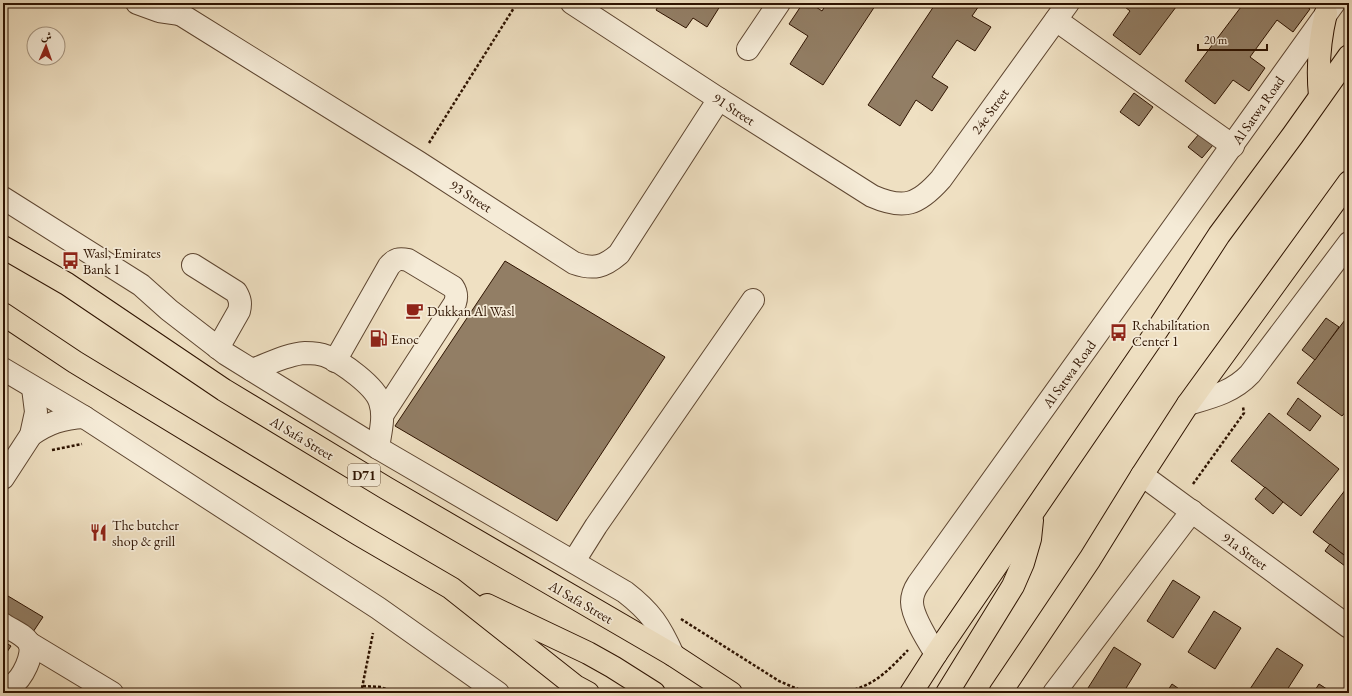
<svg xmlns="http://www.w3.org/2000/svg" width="1352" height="696" font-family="'EB Garamond',Amiri,serif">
<rect width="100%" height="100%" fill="#efe0c2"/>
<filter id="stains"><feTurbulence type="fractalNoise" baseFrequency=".005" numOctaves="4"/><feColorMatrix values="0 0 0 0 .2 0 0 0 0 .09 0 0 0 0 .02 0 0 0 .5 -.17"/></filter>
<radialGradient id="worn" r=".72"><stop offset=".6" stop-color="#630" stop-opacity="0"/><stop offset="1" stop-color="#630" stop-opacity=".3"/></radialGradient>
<!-- building -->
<g fill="#927e65" stroke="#2e1301">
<polygon points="660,3 722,3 707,27 693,18 686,28 656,10"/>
<polygon points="803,3 810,3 822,11 827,3 877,3 823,85 790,64 808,36 789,24"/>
<polygon points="936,3 981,3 972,16 991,27 975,51 957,40 932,77 948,87 932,111 916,100 900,126 868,105"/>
<polygon points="1120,3 1179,3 1140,55 1113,35 1130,11"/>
<polygon points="1244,3 1302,3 1310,9 1293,32 1277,20 1250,57 1265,68 1249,91 1233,80 1215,104 1185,81"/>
<polygon points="1134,93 1153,107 1139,126 1120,112"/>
<polygon points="1199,134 1213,145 1202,158 1188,147"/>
<polygon points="505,261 665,357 557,521 395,426"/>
<polygon points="1348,316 1349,408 1342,416 1297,383"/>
<polygon points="1326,318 1339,327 1315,360 1302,350"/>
<polygon points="1298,398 1321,416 1310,431 1287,414"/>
<polygon points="1269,413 1339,469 1301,516 1231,461"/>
<polygon points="1349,485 1349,559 1313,532"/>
<polygon points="1265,487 1283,502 1273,514 1255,499"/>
<polygon points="1330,544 1349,559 1349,569 1325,551"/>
<polygon points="1173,580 1200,597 1173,638 1147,621"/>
<polygon points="3,593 43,617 31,635 3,618"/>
<polygon points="1214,611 1241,628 1215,669 1188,652"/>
<polygon points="3,641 11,646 3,658"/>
<polygon points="1114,647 1141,664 1123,693 1095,693 1088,688"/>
<polygon points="1277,648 1303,665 1285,693 1257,693 1250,689"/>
<polygon points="1172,684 1185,693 1166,693"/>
<polygon points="1319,684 1333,693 1313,693"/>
</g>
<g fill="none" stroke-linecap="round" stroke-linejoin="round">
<defs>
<g id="minor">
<polyline points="137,3 159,11 180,14"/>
<path d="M173 3 180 14 418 162 574 263C594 270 604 267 619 254L719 99"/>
<path d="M572 3 719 99 872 196C904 210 918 205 941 179L1068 3"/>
<polyline points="1056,20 1233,146"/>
<polyline points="748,49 779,3"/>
<path d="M3 198 141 285 169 310 226 354 378 448 625 592C651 612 660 626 673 655"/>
<path d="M193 265 236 292C240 299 241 303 239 311L218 348"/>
<path d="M335 361 389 266C395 259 399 258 408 260L453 287C457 293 457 297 455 303L383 414"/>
<polyline points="3,369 84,417 378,608 498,693"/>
<path d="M252 370C269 364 287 354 305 353 311 353 319 353 326 356 342 362 375 386 380 402 385 417 380 433 378 448"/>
<path d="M1188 404C1212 397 1233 392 1250 374L1349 243"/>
<path d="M31 435C48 423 63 418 84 417"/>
<polyline points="1142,475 1349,627"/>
<polyline points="3,478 31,435 36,412 33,388"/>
<polyline points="574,561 596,526 753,300"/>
<path d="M3 624C11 630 24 634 29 643 35 654 22 679 12 685 9 687 6 687 3 688"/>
<polyline points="29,643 112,693"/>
<path d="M936 654C928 641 912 616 912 602 912 595 914 590 918 584L1334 3"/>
<polyline points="1054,693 1192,511"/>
</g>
<g id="major">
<path d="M1320 96C1317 66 1319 42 1326 13"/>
<polyline points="3,247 67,284 224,390 386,488 673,655 731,693"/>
<polyline points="3,314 75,362 360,535 451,588 575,686 588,693"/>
<polyline points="487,605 588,653 613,667 654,693"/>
<polyline points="911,693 936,654 1150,341 1219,235 1293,135 1349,56"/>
<polyline points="947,693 1013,586 1023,563 1030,539 1032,520"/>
<polyline points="1000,693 1090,559 1142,475 1188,404 1349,182"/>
</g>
</defs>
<!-- minor casing -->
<use href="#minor" stroke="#5e4631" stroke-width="24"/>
<!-- major casing -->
<use href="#major" stroke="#2e1301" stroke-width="24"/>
<!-- path -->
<g stroke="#2e1301" stroke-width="2.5" stroke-dasharray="3 2" stroke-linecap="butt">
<polyline points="429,143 517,3"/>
<polyline points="52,450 82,444"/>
<polyline points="1193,484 1244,413 1243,407"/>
<polyline points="681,619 779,681 800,690 817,693"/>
<polyline points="363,686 381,687 395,693"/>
<polyline points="361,693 373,633"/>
<path d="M835 693C870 690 885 674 908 650"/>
</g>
<!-- minor -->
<use href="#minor" stroke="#f5ebd7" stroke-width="22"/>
<!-- major -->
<use href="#major" stroke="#efe0c2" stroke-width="22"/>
</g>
<!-- icons -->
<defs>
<symbol id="bus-bare" viewBox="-9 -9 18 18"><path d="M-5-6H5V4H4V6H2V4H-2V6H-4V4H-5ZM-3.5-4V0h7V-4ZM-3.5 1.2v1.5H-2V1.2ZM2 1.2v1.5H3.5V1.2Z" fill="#8f2418" stroke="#f5ebd7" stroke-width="2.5" paint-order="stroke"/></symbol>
<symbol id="cafe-bare" viewBox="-9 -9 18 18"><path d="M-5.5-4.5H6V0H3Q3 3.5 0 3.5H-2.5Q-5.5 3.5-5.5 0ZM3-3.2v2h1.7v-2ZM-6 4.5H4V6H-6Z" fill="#8f2418" stroke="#f5ebd7" stroke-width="2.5" paint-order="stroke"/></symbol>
<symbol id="fuel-bare" viewBox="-9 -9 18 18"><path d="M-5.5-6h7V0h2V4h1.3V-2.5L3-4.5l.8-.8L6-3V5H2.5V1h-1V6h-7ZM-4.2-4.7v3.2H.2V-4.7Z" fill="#8f2418" stroke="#f5ebd7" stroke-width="2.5" paint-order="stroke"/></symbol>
<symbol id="restaurant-bare" viewBox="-9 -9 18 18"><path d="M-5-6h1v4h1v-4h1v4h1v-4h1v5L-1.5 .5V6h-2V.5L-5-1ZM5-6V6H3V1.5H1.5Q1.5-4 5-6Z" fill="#8f2418" stroke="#f5ebd7" stroke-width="2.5" paint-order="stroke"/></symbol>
</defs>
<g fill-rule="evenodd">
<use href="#bus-bare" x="58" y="248" width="25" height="25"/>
<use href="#cafe-bare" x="402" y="298" width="25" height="25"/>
<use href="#bus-bare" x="1106" y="320" width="25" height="25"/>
<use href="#fuel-bare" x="366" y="326" width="25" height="25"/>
<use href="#restaurant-bare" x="86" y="520" width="25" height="25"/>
</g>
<g text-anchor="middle" stroke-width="3.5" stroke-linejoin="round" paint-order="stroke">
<!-- shield labels -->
<rect fill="#f5ebd7" stroke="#6a5441" stroke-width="1" x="348" y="464" width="32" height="22" rx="3"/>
<g font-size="13" font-weight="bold" fill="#2e1301">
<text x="364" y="480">D71</text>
</g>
<!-- street labels -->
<g font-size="14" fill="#2e1301" stroke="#f5ebd7">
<text transform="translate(734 109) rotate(33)" y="5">91 Street</text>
<text transform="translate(1258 110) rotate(-55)" y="5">Al Satwa Road</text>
<text transform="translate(990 111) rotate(-54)" y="5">24e Street</text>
<text transform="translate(471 196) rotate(33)" y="5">93 Street</text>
<text transform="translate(1069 374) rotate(-54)" y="5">Al Satwa Road</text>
<text transform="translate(302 438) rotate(31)" y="5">Al Safa Street</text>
<text transform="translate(1245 551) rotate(36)" y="5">91a Street</text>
<text transform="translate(581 602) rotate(30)" y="5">Al Safa Street</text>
</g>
<!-- poi labels -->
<g font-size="14" fill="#2e1301" stroke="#f5ebd7" text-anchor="start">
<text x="83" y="258">Wasl, Emirates<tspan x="83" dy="16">Bank 1</tspan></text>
<text x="427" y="316">Dukkan Al Wasl</text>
<text x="1132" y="330">Rehabilitation<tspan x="1132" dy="16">Center 1</tspan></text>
<text x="391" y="344">Enoc</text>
<text x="112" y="530">The butcher<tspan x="112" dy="16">shop &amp; grill</tspan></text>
</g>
</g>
<!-- margin -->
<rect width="1352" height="696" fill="none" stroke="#efe0c2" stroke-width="16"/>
<rect x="4" y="4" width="1344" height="688" fill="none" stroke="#2e1301" stroke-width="2"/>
<rect x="8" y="8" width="1336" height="680" fill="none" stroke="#2e1301"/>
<!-- north arrow -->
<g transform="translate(46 46) rotate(2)"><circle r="19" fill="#f5ebd7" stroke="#a59581"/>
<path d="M0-3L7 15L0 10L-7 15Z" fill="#8f2418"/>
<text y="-6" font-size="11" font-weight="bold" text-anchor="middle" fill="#2e1301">ش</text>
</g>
<!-- scale -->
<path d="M1198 44v6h69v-6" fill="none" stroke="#2e1301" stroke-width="2"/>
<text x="1204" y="44" font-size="12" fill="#2e1301" stroke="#f5ebd7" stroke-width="3" paint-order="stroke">20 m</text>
<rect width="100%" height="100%" filter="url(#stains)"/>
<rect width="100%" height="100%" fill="url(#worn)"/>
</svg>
